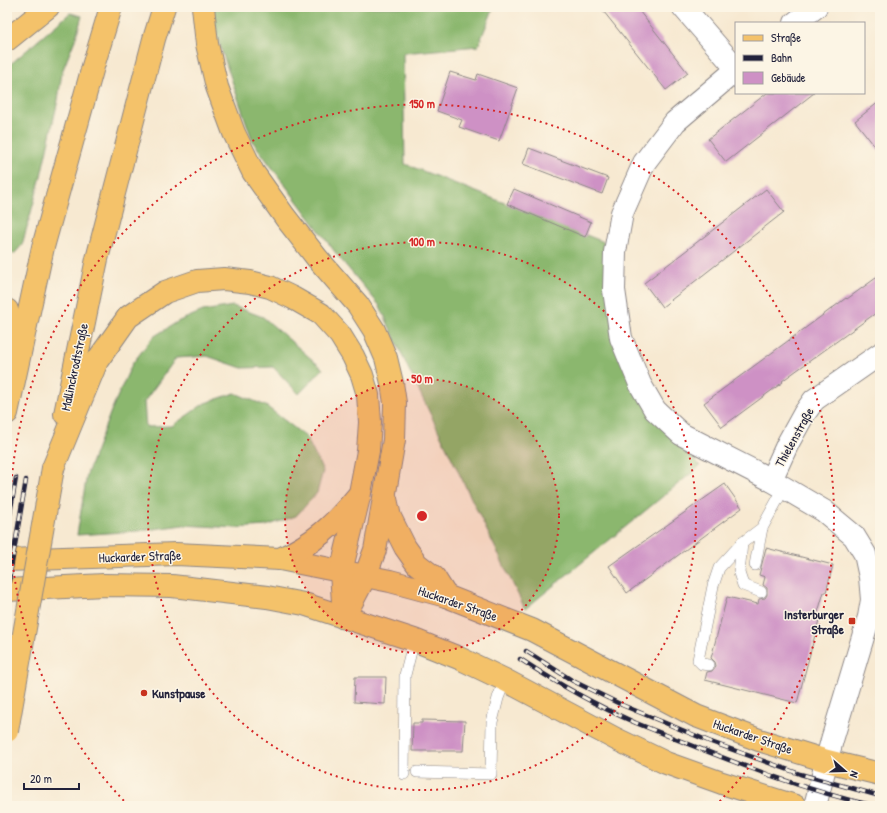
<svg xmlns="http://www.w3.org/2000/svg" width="887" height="813" font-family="'Patrick Hand',sans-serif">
<rect width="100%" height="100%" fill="#fcf5e5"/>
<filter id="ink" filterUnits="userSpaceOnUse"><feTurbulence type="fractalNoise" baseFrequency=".025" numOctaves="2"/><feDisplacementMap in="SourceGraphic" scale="8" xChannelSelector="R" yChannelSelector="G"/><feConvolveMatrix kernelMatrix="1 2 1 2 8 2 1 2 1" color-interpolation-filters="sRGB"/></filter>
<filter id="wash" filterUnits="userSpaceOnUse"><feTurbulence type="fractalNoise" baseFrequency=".012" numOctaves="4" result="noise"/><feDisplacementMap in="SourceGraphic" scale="16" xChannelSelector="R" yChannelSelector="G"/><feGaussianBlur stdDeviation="0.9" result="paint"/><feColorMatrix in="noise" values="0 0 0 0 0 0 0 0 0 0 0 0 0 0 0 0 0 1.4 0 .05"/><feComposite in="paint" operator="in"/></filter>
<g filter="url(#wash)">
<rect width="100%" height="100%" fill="#f7e9d1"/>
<!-- forest -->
<g fill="#8bb76e" stroke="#566c54">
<polygon points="212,7 494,7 478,46 403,53 405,164 604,242 617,336 649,408 700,466 525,609 408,368 380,306 338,256 253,142 211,20"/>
<polygon points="70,13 82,16 76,37 62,72 58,100 40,180 22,245 14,254 7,250 7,66 13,62"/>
<polygon points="233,306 263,317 323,369 299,394 273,367 242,368 207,356 176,358 144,402 146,427 172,426 205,403 235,393 266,406 306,437 323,471 317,493 296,516 266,526 236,528 183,525 138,531 77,535 87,474 111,411 132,364 153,337 179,321 203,311"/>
</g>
<g id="blocks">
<!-- building -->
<g fill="#ce91c5">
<polygon points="600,7 636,7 688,73 666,90"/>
<polygon points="450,72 476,80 478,74 518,88 499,141 459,127 462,120 437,111"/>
<polygon points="767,93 814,93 726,162 708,139"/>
<polygon points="880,101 880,153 855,121"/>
<polygon points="529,148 608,178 602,194 523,164"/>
<polygon points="514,189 591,222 585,237 507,204"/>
<polygon points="766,189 784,212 662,307 644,283"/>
<polygon points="880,275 880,310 782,381 783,382 722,427 704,403 846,298 847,299"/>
<polygon points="725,484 742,508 627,593 609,566"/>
<polygon points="766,548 833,565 826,592 824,592 816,619 819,620 797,703 705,680 707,672 712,671 716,666 715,662 711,658 727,597 758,604 759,599 765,598 767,595 767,588 763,585 765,577 759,575"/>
<polygon points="355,677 386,677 385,704 354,702"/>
<polygon points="422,720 465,721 463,751 412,751 413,723 422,723"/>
</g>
</g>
</g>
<g filter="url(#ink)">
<use href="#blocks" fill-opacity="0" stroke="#8c8686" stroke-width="1"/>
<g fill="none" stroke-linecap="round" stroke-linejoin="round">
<defs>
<g id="service">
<polyline points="742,543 739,573 743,585 761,592"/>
<polyline points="755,565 762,528"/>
<polyline points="709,665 702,664 698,660 713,586 719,568 742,543 762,528 784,488"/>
<polyline points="417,772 491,774 492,722 498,698 505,680"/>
<polyline points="404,774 405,675 414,640"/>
</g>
<g id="minor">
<polyline points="683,7 736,68"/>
<polyline points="795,23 816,7"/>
<polyline points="736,70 675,122 644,163 622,213 615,252 614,290 621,338 640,384 655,410 681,434 771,480 824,511 854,536 865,554 870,577 872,600 869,617 832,740 815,806"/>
<polyline points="771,480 788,443 804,414 814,400 880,354"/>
</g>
<g id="primary">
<polyline points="7,560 176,554 280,559 390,581 446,596 532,630 696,716 759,740 827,761 880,774"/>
<polyline points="7,590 104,585 172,586 267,597 304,604 414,640 459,658 505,680 616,739 666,763 722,783 795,806"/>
</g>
<g id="trunk">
<polyline points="203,7 207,44 217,87 234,133 253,172 285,217 317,258 358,305 374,330 386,358 392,383 395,403 394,440 375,550 365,577 344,617"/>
<polyline points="7,40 48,7"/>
<polyline points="7,310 11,332 18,355"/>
<polyline points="7,413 43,247 94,63 111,7"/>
<polyline points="65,414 97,259 154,39 164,7"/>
<polyline points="53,468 97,361 128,317 165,292 197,281 224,279 250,282 270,287 293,298 321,314 340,335 353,356 362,375 368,395 370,422 368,451 360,493 341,572 344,618"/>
<polyline points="386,499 390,517 405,547 417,564 434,577 446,596"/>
<path d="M280 559C314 543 333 526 357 497"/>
</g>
</defs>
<!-- service casing -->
<use href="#service" stroke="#8c8686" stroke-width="12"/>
<!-- minor casing -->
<use href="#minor" stroke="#8c8686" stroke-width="24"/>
<!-- primary casing -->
<use href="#primary" stroke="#8c8686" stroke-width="24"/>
<!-- trunk casing -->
<use href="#trunk" stroke="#8c8686" stroke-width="24"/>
<!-- service -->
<use href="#service" stroke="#fff" stroke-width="11"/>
<!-- minor -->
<use href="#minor" stroke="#fff" stroke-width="22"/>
<!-- primary -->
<use href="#primary" stroke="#f4c26a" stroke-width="22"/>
<!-- trunk -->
<use href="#trunk" stroke="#f4c26a" stroke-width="22"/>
<defs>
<g id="rail">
<polyline points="7,532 16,478"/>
<polyline points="7,592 26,480"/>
<polyline points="526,651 573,681 622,705 711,742 800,774 880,796"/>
<path d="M520 659C558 684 595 705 636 723 714 754 793 788 875 806"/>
</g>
</defs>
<!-- rail casing -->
<use href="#rail" stroke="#22223b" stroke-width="4.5"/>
<!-- rail -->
<use href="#rail" stroke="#fcf5e5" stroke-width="3" stroke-dasharray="9" stroke-linecap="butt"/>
<defs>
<polyline id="trunk-bridge" points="7,731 53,468"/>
</defs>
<!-- trunk-bridge casing -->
<use href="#trunk-bridge" stroke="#8c8686" stroke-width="24" stroke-linecap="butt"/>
<!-- trunk-bridge -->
<use href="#trunk-bridge" stroke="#f4c26a" stroke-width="22"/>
</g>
</g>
<!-- distance rings -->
<circle cx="422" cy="516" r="137" fill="#d62828" fill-opacity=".12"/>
<g fill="none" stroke="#d62828" stroke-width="2" stroke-dasharray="2 4">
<circle cx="422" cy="516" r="137"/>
<circle cx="422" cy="516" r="274"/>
<path d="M128 805A412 412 0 1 1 716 805"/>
</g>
<!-- markers -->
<g fill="#c8321e" stroke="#fcf5e5" stroke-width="1.5">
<rect x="848" y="617" width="8" height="8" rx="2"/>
<circle cx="144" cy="693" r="4"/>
</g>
<g text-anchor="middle" stroke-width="3" stroke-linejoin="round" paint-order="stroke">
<!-- street labels -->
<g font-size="13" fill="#22223b" stroke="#fcf5e5">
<text transform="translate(74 367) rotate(-78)" y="5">Mallinckrodtstraße</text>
<text transform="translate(794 437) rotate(-61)" y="5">Thielenstraße</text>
<text transform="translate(140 556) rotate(-2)" y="5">Huckarder Straße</text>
<text transform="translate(458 603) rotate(19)" y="5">Huckarder Straße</text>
<text transform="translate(753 736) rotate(19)" y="5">Huckarder Straße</text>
</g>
<!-- poi labels -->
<g font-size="13" font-weight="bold" fill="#22223b" stroke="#fcf5e5" text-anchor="end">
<text x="844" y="619">Insterburger<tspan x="844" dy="15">Straße</tspan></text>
<text x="152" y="698" text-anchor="start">Kunstpause</text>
</g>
</g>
<circle cx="422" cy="516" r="6" fill="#d62828" stroke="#fcf5e5" stroke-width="2"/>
<g font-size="12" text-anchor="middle" font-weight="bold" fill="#d62828" stroke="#fcf5e5" stroke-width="3" stroke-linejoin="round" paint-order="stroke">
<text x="422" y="108">150 m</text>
<text x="422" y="246">100 m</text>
<text x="422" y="383">50 m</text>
</g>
<!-- margin -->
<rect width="887" height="813" fill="none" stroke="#fcf5e5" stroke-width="24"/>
<!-- legend -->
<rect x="735" y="22" width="130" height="72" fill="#fcf5e5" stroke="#a5a1a1"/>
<rect x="743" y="35" width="20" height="6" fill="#f4c26a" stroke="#a5a1a1"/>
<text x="771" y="42" font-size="12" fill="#22223b">Straße</text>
<rect x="743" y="55" width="20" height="6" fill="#22223b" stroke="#a5a1a1"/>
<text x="771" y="62" font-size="12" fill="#22223b">Bahn</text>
<rect x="743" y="72" width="20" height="12" fill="#ce91c5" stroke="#a5a1a1"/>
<text x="771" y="82" font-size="12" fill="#22223b">Gebäude</text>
<!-- north arrow -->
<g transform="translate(845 771) rotate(110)" stroke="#fcf5e5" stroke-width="3" paint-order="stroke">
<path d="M0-3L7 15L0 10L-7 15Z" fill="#22223b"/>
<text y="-6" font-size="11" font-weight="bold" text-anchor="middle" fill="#22223b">N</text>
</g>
<!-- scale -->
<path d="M24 783v6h55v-6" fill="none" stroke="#22223b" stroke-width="2"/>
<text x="30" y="783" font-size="12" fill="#22223b" stroke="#fcf5e5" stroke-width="3" paint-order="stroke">20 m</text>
</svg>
